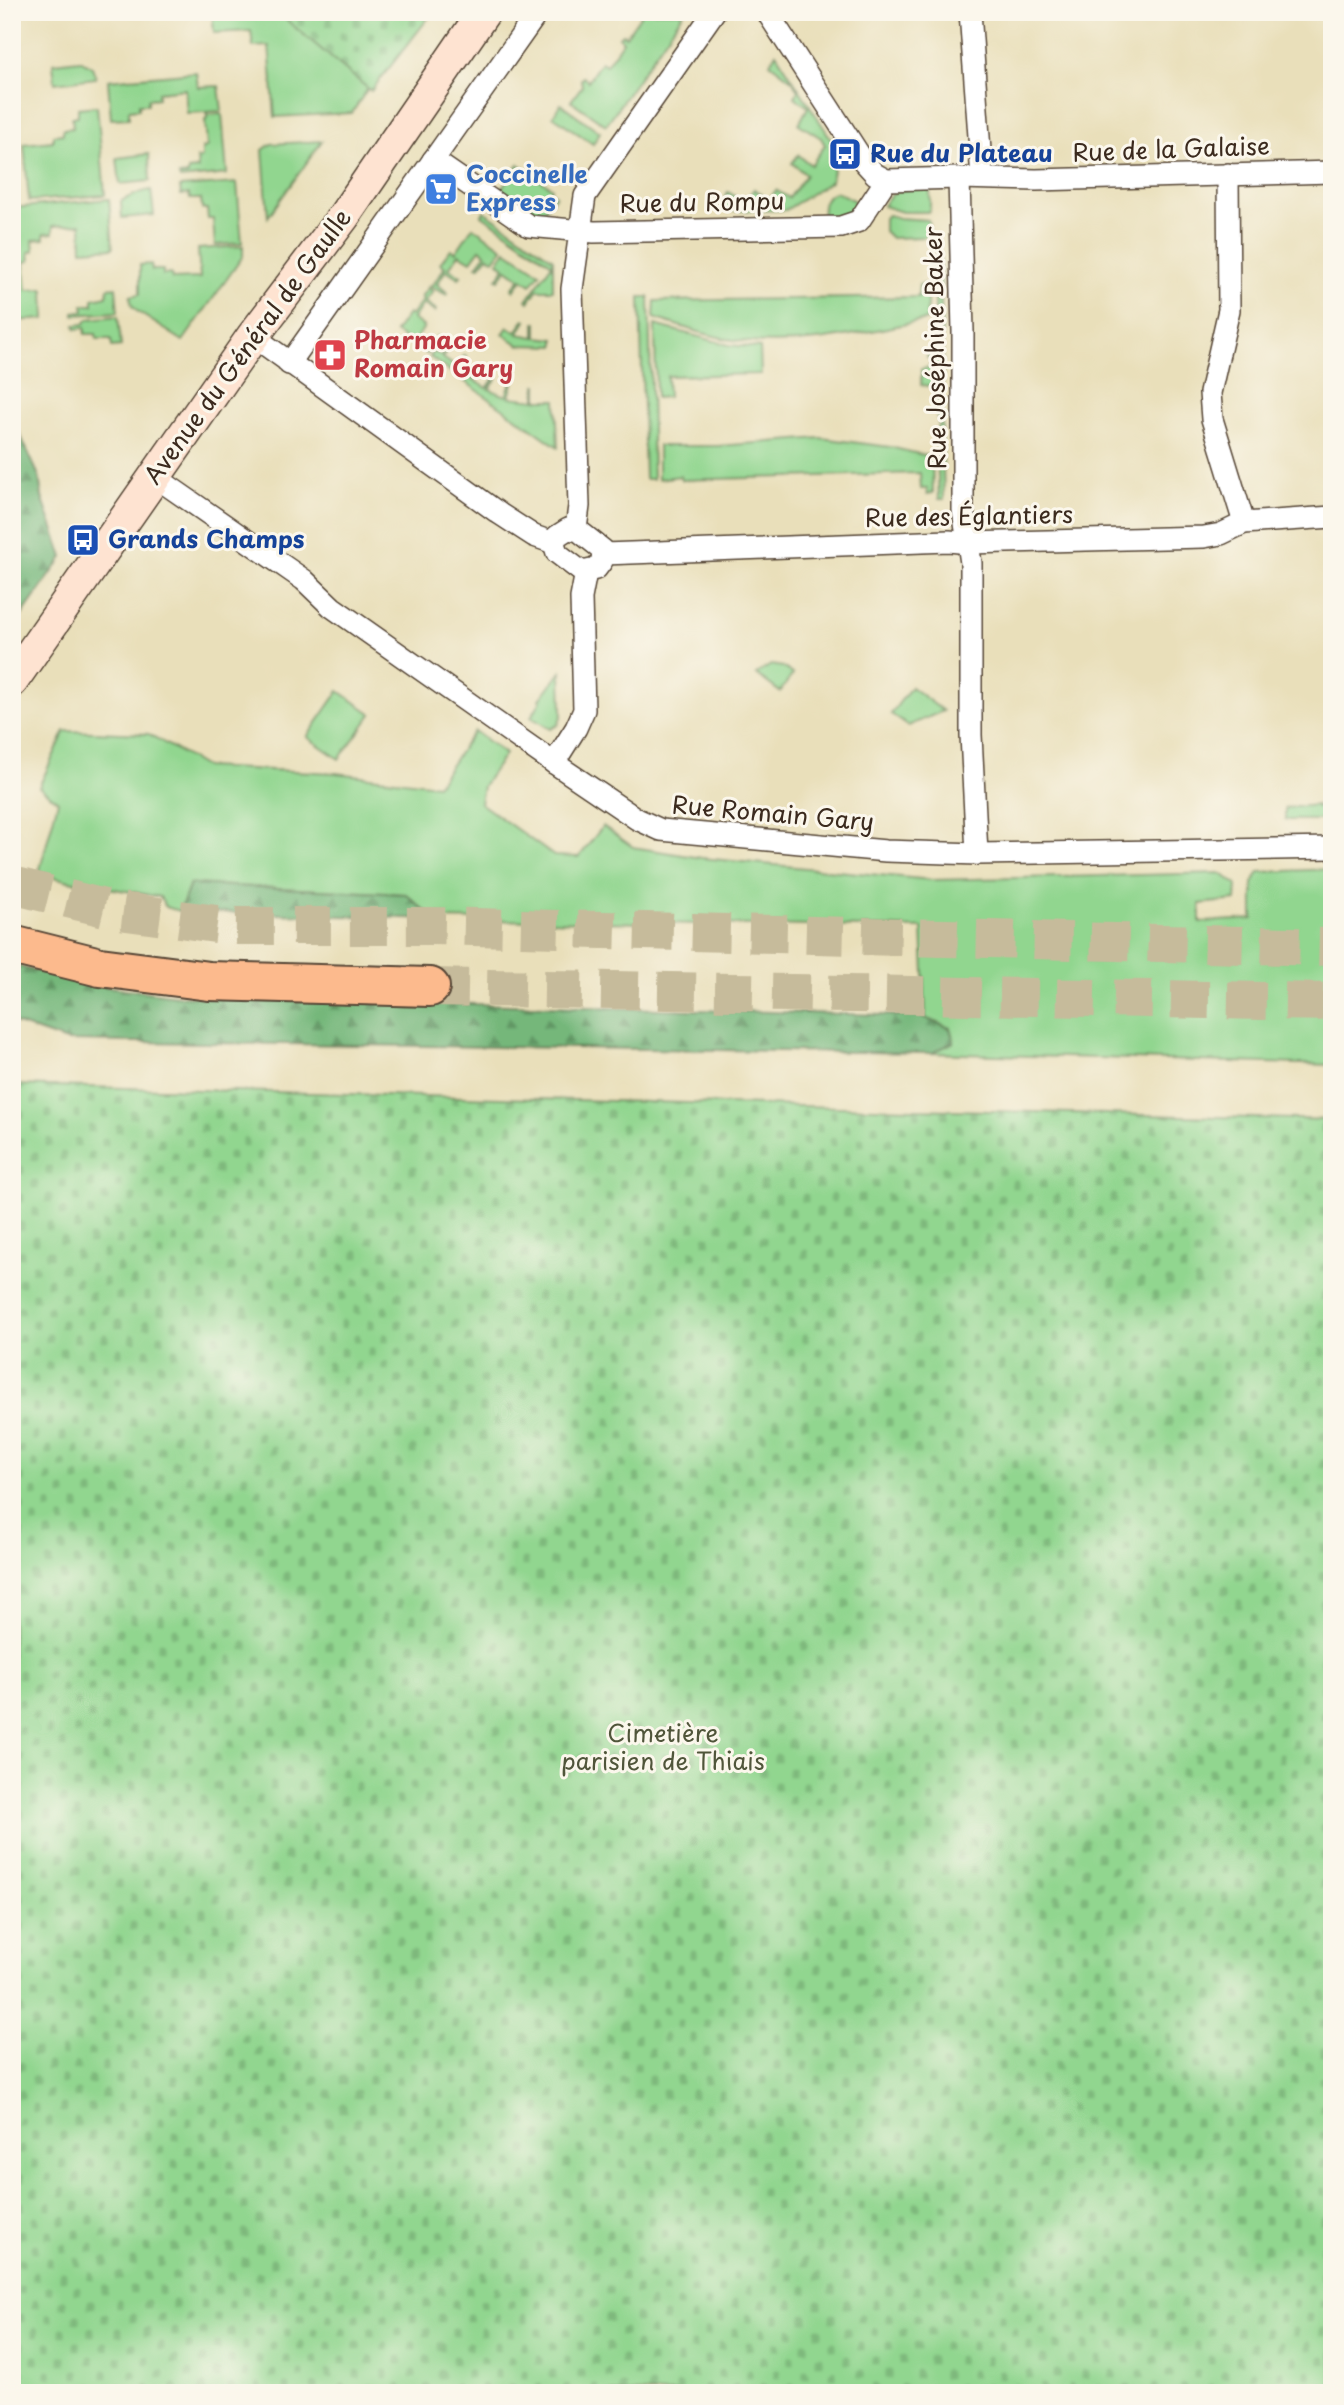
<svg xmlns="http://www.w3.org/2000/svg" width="1344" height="2405" font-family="'Playpen Sans',sans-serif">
<defs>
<pattern id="forest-firs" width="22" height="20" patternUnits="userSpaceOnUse" patternTransform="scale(1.75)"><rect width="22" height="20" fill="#74b77a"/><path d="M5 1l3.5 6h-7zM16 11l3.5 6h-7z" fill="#609563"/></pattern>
<pattern id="cemetery-stones" width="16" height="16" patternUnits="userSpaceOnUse" patternTransform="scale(1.75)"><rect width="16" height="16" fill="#91d68f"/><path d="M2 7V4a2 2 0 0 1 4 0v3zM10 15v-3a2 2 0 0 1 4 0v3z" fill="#7eb87b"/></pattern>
</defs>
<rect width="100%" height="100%" fill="#fbf7ec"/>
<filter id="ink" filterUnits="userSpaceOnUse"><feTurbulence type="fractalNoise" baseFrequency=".0143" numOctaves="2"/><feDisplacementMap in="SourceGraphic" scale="14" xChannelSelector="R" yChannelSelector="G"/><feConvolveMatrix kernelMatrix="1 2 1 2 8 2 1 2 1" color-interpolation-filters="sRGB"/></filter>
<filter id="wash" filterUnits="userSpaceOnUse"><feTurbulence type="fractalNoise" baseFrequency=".00686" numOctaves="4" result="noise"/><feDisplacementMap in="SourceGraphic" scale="28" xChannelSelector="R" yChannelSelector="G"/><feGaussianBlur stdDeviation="1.57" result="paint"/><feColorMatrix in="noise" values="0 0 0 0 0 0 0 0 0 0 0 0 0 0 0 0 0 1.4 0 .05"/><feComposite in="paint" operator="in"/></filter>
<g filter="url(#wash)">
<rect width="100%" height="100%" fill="#e9dfba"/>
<!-- green -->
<g fill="#91d68f" stroke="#668056" stroke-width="2">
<polygon points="212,12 277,12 368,88 352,113 275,117 269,46 253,47 251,31 214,33"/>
<polygon points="643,12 684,12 606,125 571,101 582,86 581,79 583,77 588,81 601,62 606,65 623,41 619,37 622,34 626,36"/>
<polygon points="776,53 833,142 831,147 836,153 831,181 786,210 719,211 728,192 744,202 754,189 769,200 776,190 789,198 806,175 792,163 798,155 811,165 825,145 821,138 799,124 808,107 795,97 798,91 793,81 770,63"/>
<polygon points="80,60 92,67 96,78 55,83 53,63"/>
<polygon points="196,72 198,87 219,86 222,111 187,113 185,89 158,92 158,98 148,99 148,104 139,104 139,109 129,110 129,118 111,119 108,80"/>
<polygon points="561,104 600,132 593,144 553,116"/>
<polygon points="97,106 105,195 29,201 24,144 53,141 53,135 63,134 63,129 73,128 72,117 78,116 78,108"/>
<polygon points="222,114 227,174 180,179 179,176 188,175 188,170 198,169 197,158 202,158 202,148 207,147 205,120 207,119 207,115"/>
<polygon points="322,141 268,217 263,150 271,144"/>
<polygon points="149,154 150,181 120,184 117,158"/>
<polygon points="519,164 552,188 550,191 556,195 544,211 528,209 500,190"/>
<polygon points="237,183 242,243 215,245 213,219 208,219 207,209 202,209 201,199 190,199 189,194 181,195 180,187"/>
<path d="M930 188V208L928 212H902L883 206C891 187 912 189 930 188Z"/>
<path d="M151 190 154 215 122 218 121 201C129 197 142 191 151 190Z"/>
<path d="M837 192 853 200 858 206 849 216 823 221C822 208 821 195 837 192Z"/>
<polygon points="109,199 113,248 82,250 81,224 53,226 53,233 44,234 44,239 33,240 34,251 29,252 30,261 24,262 27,290 44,289 45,319 12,321 12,208"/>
<polygon points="484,211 553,259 553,290 537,290 529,302 527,300 552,264 482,215"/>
<polygon points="888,215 899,218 928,220 930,234 924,237 891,238 884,231 884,218"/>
<polygon points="473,227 503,248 494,260 488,256 479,267 477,266 486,254 480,249 471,261 459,254 449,268 461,276 459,278 446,270 437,284 448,293 447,295 429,286 434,283 445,267 440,263 451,249 456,252"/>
<polygon points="243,246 243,256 183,341 138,312 132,306 130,296 140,294 140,265 151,264 152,270 163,270 163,275 171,274 172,279 200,278 198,249"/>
<polygon points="506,250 540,273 531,285 522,279 514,291 512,289 520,278 507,269 499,280 497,279 505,267 498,262"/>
<polygon points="940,254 943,383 931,386 921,385 921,369 928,368 933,362 927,357 933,350 937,349 939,325 935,310 935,255"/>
<path d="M927 284V320C864 332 799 350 733 340 707 336 680 326 654 318L655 301 918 297 919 285Z"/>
<polygon points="116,287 118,312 74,315 74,312 84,311 83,305 93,305 93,299 107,296 108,288"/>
<polygon points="428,288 433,291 425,302 436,310 435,312 423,304 413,319 424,327 416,339 429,348 437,336 440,338 427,354 395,332 408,314 411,316 423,299 421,297"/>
<polygon points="640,297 649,297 653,479 645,479"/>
<polygon points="118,316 121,346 112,347 111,339 97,339 96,334 85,334 85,328 76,329 75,325 84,324 88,319"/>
<polygon points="524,320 526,321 518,334 535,337 535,323 537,323 537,337 555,339 555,346 519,345 503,334 508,327 516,332"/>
<polygon points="655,325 729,345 760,348 761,374 667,376 668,397 656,398"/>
<polygon points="450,345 452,346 443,358 456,367 465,355 467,357 458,369 472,378 480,366 483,368 474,380 487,388 495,377 497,378 489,389 506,396 511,382 513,383 509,397 536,400 536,385 538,385 538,400 556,400 558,447 430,357 434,352 441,356"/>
<polygon points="941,400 944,499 939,499 936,431 939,425 936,405 937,401"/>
<polygon points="821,438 890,447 932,457 933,493 927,494 927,489 921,489 920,473 681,480 680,476 658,479 658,446 718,446"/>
<polygon points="771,665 783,667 793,674 780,692 756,674"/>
<polygon points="561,672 562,714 558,725 550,729 531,717 541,701 540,699"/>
<polygon points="911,687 943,711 908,726 891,714"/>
<polygon points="339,691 372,714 339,759 307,737"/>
<polygon points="65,731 149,734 205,767 336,773 437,785 474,731 505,754 483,786 480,803 554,856 579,857 603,826 633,847 702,858 932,880 1220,873 1237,885 1236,900 1200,904 1200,922 1253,919 1253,883 1259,872 1332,869 1332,1065 932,1053 954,1041 950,1028 926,1019 922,928 434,919 406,894 190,884 180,911 165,907 160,897 69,881 39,873 58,801 39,787"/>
<polygon points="1316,805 1316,807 1325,807 1326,820 1285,820 1285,808"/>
</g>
<!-- forest -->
<g fill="url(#forest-firs)" stroke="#58704c" stroke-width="2">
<polygon points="12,417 39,476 42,497 63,557 12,629"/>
<polygon points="190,884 406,894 434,919 180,911"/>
<polygon points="12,965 95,985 178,996 920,1016 950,1028 954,1042 932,1053 66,1041 12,1022"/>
</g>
<!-- cemetery -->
<g fill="url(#cemetery-stones)" stroke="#668056" stroke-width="2">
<polygon points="277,12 433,12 371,91"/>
<polygon points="12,1085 1332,1120 1332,2393 12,2393"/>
</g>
</g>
<g filter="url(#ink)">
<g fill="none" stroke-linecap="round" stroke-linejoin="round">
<!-- highway-tunnel -->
<g stroke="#c6bb9b" stroke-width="38" stroke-dasharray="38 19" stroke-linecap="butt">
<polyline points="12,885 113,910 231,926 430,926 1332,947"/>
<polyline points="430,987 1332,1002"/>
</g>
<defs>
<g id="street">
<polyline points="767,12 864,162 875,174 886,180 959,178 1036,180 1332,172"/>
<polyline points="970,12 982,178"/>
<polyline points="433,160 529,226 594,232 841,227 859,221 886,180"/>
<polyline points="1228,174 1229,310 1210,393 1212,419 1244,523"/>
<polyline points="959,178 963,331 963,510 971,563 971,735 977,854"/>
<polyline points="253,336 500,514 534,536 554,543"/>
<polyline points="289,364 538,12"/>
<polyline points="154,476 304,580 332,607 554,763 637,819 661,830 886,851 977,854 1332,848"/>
<polygon points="568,529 579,531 603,550 602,561 596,569 582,572 557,553 554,543 557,536"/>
<polyline points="576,529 579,506 572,289 585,196 714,12"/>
<polyline points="604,554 949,541 969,543 1204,537 1221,534 1244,523 1332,517"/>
<polyline points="554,763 576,728 584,710 581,598 586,572"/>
</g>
<polyline id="secondary" points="12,681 253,336 344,216 484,12"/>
<polyline id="highway" points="12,945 100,967 209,981 430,987"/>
</defs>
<!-- street casing -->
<use href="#street" stroke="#554535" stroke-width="24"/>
<!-- secondary casing -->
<use href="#secondary" stroke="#554535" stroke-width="35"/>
<!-- highway casing -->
<use href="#highway" stroke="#554535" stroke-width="42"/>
<!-- street -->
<use href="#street" stroke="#fff" stroke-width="21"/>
<!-- secondary -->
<use href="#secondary" stroke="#fee3d1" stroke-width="32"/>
<!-- highway -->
<use href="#highway" stroke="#fcba8d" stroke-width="38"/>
</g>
</g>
<!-- icons -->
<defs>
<symbol id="bus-square" viewBox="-11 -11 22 22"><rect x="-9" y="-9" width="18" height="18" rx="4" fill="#1a4fb4" stroke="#fbf7ec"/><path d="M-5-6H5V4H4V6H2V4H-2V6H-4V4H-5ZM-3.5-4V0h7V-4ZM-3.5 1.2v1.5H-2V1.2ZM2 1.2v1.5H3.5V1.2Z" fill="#fff"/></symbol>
<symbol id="supermarket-square" viewBox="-11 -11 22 22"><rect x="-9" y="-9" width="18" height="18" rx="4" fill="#3f7fe0" stroke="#fbf7ec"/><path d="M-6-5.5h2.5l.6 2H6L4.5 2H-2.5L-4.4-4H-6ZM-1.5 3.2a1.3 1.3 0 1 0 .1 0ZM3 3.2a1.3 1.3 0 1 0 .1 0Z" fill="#fff"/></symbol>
<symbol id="pharmacy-square" viewBox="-11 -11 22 22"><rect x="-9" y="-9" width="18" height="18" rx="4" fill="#e0444e" stroke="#fbf7ec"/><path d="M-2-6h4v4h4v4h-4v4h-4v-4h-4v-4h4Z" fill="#fff"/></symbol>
</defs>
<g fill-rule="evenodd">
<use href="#bus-square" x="826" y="135" width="38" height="38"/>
<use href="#supermarket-square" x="422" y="170" width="38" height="38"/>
<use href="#pharmacy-square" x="311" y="336" width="38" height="38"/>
<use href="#bus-square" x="64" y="521" width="38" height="38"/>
</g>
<g text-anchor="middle" stroke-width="6" stroke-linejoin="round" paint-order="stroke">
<!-- street labels -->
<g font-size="24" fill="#3b2a1e" stroke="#fbf7ec">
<text transform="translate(1171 150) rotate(-2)" y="8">Rue de la Galaise</text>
<text transform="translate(702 203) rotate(-1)" y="8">Rue du Rompu</text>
<text transform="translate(248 347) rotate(-54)" y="8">Avenue du Général de Gaulle</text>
<text transform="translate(936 348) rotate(-91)" y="8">Rue Joséphine Baker</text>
<text transform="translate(969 517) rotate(-1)" y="8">Rue des Églantiers</text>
<text transform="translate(773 814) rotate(5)" y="8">Rue Romain Gary</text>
</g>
<!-- transit labels -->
<g font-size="24" font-weight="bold" fill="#164399" stroke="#fbf7ec" text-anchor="start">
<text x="870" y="162">Rue du Plateau</text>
<text x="108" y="548">Grands Champs</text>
</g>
<!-- shop labels -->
<g font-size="24" font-weight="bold" fill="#366cbe" stroke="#fbf7ec" text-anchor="start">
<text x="466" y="183">Coccinelle<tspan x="466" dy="28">Express</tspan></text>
</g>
<!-- health labels -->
<g font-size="24" font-weight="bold" fill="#be3a42" stroke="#fbf7ec" text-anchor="start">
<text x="354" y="349">Pharmacie<tspan x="354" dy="28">Romain Gary</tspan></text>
</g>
<!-- park labels -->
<g font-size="24" fill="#50553a" stroke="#fbf7ec">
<text x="663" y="1742">Cimetière<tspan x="663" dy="28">parisien de Thiais</tspan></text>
</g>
</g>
<!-- margin -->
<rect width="1344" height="2405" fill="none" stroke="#fbf7ec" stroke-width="42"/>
</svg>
